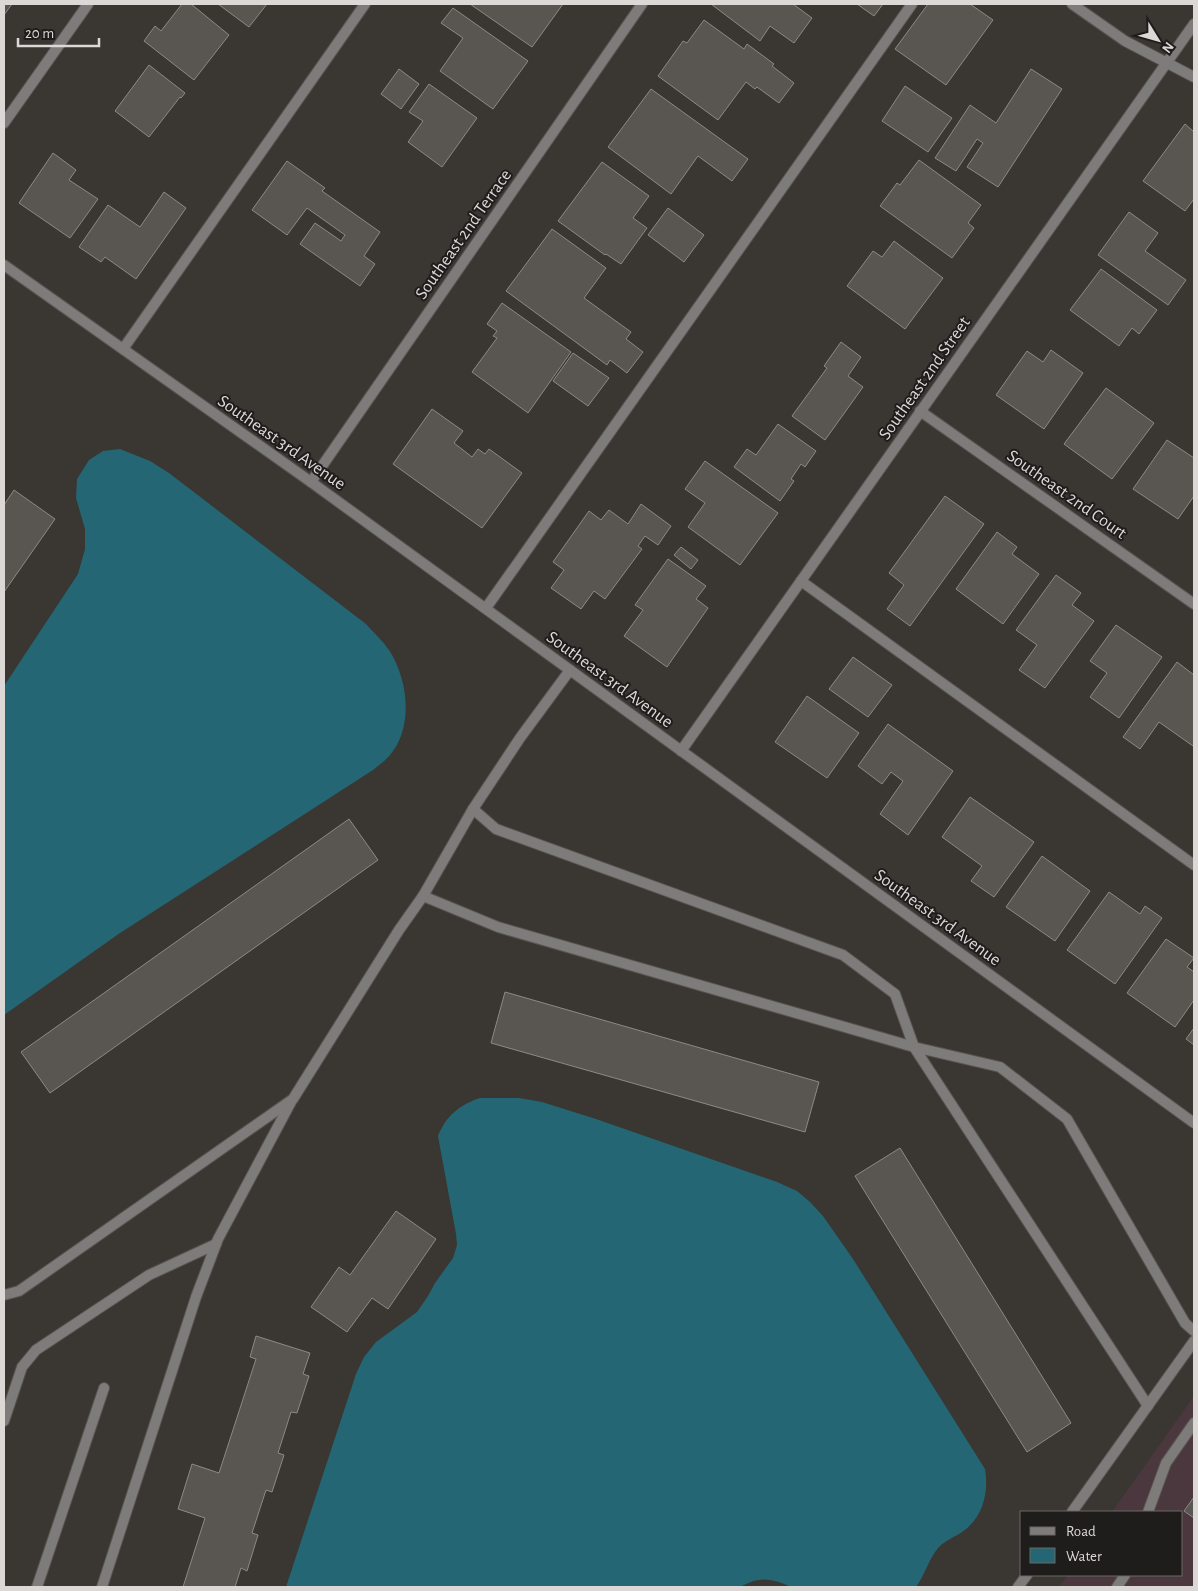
<svg xmlns="http://www.w3.org/2000/svg" width="1198" height="1591" font-family="'Alegreya Sans',sans-serif">
<rect width="100%" height="100%" fill="#3a3631"/>
<!-- commercial -->
<polygon fill="#4b383f" points="1194,1396 1194,1587 1059,1587 1068,1575 1182,1575 1182,1512 1112,1512"/>
<!-- water -->
<g fill="#256674">
<path d="M120 449 150 461 169 473 366 624C373 632 383 641 389 650 408 679 414 727 390 755 385 761 379 765 373 770L120 933 4 1015V686L78 574 85 549V529L76 498 77 479 89 460 103 451Z"/>
<path d="M480 1098H519L542 1102 596 1119 777 1182 797 1191 810 1202 823 1216 853 1259 985 1469C989 1492 983 1518 962 1532 955 1537 946 1540 939 1547 929 1558 925 1575 916 1587H791C771 1578 760 1576 740 1587H286L356 1374 364 1357 376 1342 417 1312 428 1296 435 1283 453 1258 457 1245 456 1234 438 1136C446 1116 459 1105 480 1098Z"/>
</g>
<!-- building -->
<g fill="#595651" stroke="#8d8984">
<polygon points="4,4 12,4 4,15"/>
<polygon points="182,4 191,4 229,35 194,80 144,41 155,26 161,31"/>
<polygon points="218,4 267,4 249,27"/>
<polygon points="470,4 563,4 532,47"/>
<polygon points="711,4 793,4 812,18 794,43 770,26 760,41"/>
<polygon points="857,4 883,4 874,16"/>
<polygon points="928,4 970,4 993,20 946,85 895,49"/>
<polygon points="453,8 528,61 493,109 440,71 463,38 441,23"/>
<polygon points="704,20 744,49 747,44 774,64 772,66 794,83 779,103 757,87 755,89 746,82 718,120 658,76 683,41 687,43"/>
<polygon points="149,65 185,93 181,98 180,97 149,137 115,111"/>
<polygon points="399,69 419,84 401,109 381,94"/>
<polygon points="1031,69 1062,89 998,187 967,167 983,143 977,139 956,171 935,158 970,105 996,123"/>
<polygon points="429,84 477,118 442,167 408,142 423,121 409,112"/>
<polygon points="905,86 952,118 928,152 882,121"/>
<polygon points="651,89 748,159 732,181 698,156 671,194 608,147"/>
<polygon points="1185,124 1194,132 1194,199 1185,211 1143,181"/>
<polygon points="53,153 76,170 69,180 98,199 70,238 19,203"/>
<polygon points="919,160 981,205 968,223 974,228 952,258 880,206 897,183 900,185"/>
<polygon points="287,161 325,188 322,191 380,232 364,256 375,264 360,286 300,244 315,223 341,241 345,235 307,208 287,235 252,210"/>
<polygon points="602,162 649,196 633,218 647,228 621,264 606,254 605,255 558,221"/>
<polygon points="164,192 186,208 136,279 105,257 101,262 79,247 108,205 140,227"/>
<polygon points="668,208 704,235 684,262 648,235"/>
<polygon points="1129,212 1158,233 1145,251 1186,280 1168,305 1098,255"/>
<polygon points="552,229 606,268 584,298 631,332 626,339 643,352 627,373 610,360 607,365 506,291"/>
<polygon points="894,241 943,278 905,329 847,286 873,251 882,257"/>
<polygon points="1101,269 1157,310 1139,334 1132,328 1119,346 1070,310"/>
<polygon points="502,303 571,352 528,413 472,372 497,338 493,336 497,331 487,324"/>
<polygon points="841,342 861,357 848,376 863,387 825,440 792,416 827,368 824,366"/>
<polygon points="1051,350 1083,373 1044,429 996,395 1027,351 1043,362"/>
<polygon points="573,353 609,378 588,406 553,381"/>
<polygon points="1106,388 1154,423 1112,479 1064,444"/>
<polygon points="432,409 463,431 454,443 472,457 478,449 485,454 489,449 522,473 482,528 393,464"/>
<polygon points="778,424 816,451 805,467 801,464 791,479 794,481 780,501 734,467 747,449 756,455"/>
<polygon points="1167,440 1194,458 1194,496 1178,519 1133,489"/>
<polygon points="705,461 778,513 740,565 688,527 705,503 685,489"/>
<polygon points="14,490 55,519 4,592 4,505"/>
<polygon points="945,496 984,524 910,626 887,609 904,585 889,573"/>
<polygon points="641,504 671,526 658,545 645,536 638,546 642,549 605,599 594,591 581,609 551,588 564,570 553,562 589,511 601,520 609,510 628,524"/>
<polygon points="997,532 1017,547 1012,554 1039,574 1003,624 956,589"/>
<polygon points="681,547 698,560 691,569 674,555"/>
<polygon points="668,559 706,586 696,599 708,608 667,667 624,636 643,610 635,605"/>
<polygon points="1056,575 1081,593 1072,605 1094,621 1045,688 1019,670 1037,645 1016,630"/>
<polygon points="1116,625 1162,657 1119,718 1090,697 1107,673 1090,661"/>
<polygon points="853,657 892,685 868,717 829,689"/>
<polygon points="1177,662 1194,675 1194,745 1193,746 1159,722 1140,749 1123,737"/>
<polygon points="807,696 859,733 827,778 775,742"/>
<polygon points="888,724 953,771 908,835 880,814 903,781 891,772 882,784 858,766"/>
<polygon points="970,797 1034,842 994,897 971,881 982,866 942,837"/>
<polygon points="349,819 378,860 50,1093 21,1052"/>
<polygon points="1042,856 1090,891 1055,941 1006,907"/>
<polygon points="1109,892 1140,914 1145,906 1162,918 1115,984 1067,950"/>
<polygon points="1166,939 1194,958 1187,967 1194,972 1194,1000 1175,1027 1127,993"/>
<polygon points="505,992 819,1082 805,1132 491,1043"/>
<polygon points="1194,1028 1194,1045 1186,1039"/>
<polygon points="900,1148 1071,1423 1027,1452 855,1176"/>
<polygon points="396,1211 436,1239 388,1309 372,1298 347,1332 311,1307 339,1267 350,1275"/>
<polygon points="256,1336 310,1353 303,1374 309,1376 297,1413 291,1412 278,1453 284,1455 272,1492 266,1490 252,1533 258,1535 247,1571 241,1568 235,1587 183,1587 205,1518 178,1509 192,1464 219,1473 256,1359 250,1357"/>
<polygon points="1194,1497 1194,1518 1184,1511"/>
</g>
<g fill="none" stroke-linecap="round" stroke-linejoin="round">
<defs>
<g id="service">
<polyline points="123,349 365,4"/>
<polyline points="801,581 1194,865"/>
<polyline points="486,608 912,4"/>
<polyline points="473,809 496,829 843,955 895,994 914,1047 1000,1067 1067,1119 1185,1323 1194,1331"/>
<polyline points="423,896 498,927 914,1047 1148,1406"/>
<polyline points="4,1295 19,1291 293,1099 399,930 423,896 473,809 520,738 570,670"/>
<polyline points="4,1421 22,1367 36,1350 149,1275 216,1244"/>
<polyline points="1072,1512 1194,1341"/>
<polyline points="1148,1512 1166,1463 1194,1423"/>
<polyline points="37,1587 104,1388"/>
<polyline points="102,1587 196,1297 218,1239 291,1102"/>
<polyline points="1018,1587 1027,1575"/>
<polyline points="1117,1587 1125,1575"/>
</g>
<g id="minor">
<polyline points="1072,4 1125,41 1194,77"/>
<polyline points="4,123 88,4"/>
<polyline points="4,265 311,482 1194,1123"/>
<polyline points="920,411 1194,604"/>
<polyline points="311,482 642,4"/>
<polyline points="681,751 1194,24"/>
</g>
</defs>
<!-- service casing -->
<use href="#service" stroke="#57534f" stroke-width="12"/>
<!-- minor casing -->
<use href="#minor" stroke="#57534f" stroke-width="12"/>
<!-- service -->
<use href="#service" stroke="#7e7b7b" stroke-width="10"/>
<!-- minor -->
<use href="#minor" stroke="#7e7b7b" stroke-width="10"/>
</g>
<g text-anchor="middle" stroke-width="4" stroke-linejoin="round" paint-order="stroke">
<!-- street labels -->
<g font-size="18" fill="#dbd8d6" stroke="#1f1d1c">
<text transform="translate(463 234) rotate(-55)" y="6">Southeast 2nd Terrace</text>
<text transform="translate(924 378) rotate(-55)" y="6">Southeast 2nd Street</text>
<text transform="translate(282 442) rotate(35)" y="6">Southeast 3rd Avenue</text>
<text transform="translate(1067 494) rotate(35)" y="6">Southeast 2nd Court</text>
<text transform="translate(610 679) rotate(36)" y="6">Southeast 3rd Avenue</text>
<text transform="translate(938 917) rotate(36)" y="6">Southeast 3rd Avenue</text>
</g>
</g>
<!-- border -->
<rect width="1198" height="1591" fill="none" stroke="#dbd8d6" stroke-width="10"/>
<!-- legend -->
<rect x="1020" y="1511" width="162" height="65" fill="#1f1d1c" stroke="#6a6866"/>
<rect x="1030" y="1527" width="25" height="8" fill="#7e7b7b" stroke="#6a6866"/>
<text x="1066" y="1536" font-size="15" fill="#dbd8d6">Road</text>
<rect x="1030" y="1548" width="25" height="15" fill="#256674" stroke="#6a6866"/>
<text x="1066" y="1561" font-size="15" fill="#dbd8d6">Water</text>
<!-- north arrow -->
<g transform="translate(1158 40) rotate(127)" stroke="#1f1d1c" stroke-width="4" paint-order="stroke">
<path d="M0-4L9 19L0 12L-9 19Z" fill="#dbd8d6"/>
<text y="-8" font-size="14" font-weight="bold" text-anchor="middle" fill="#dbd8d6">N</text>
</g>
<!-- scale -->
<path d="M18 38v8h81v-8" fill="none" stroke="#dbd8d6" stroke-width="2.5"/>
<text x="25" y="38" font-size="15" fill="#dbd8d6" stroke="#1f1d1c" stroke-width="4" paint-order="stroke">20 m</text>
</svg>
